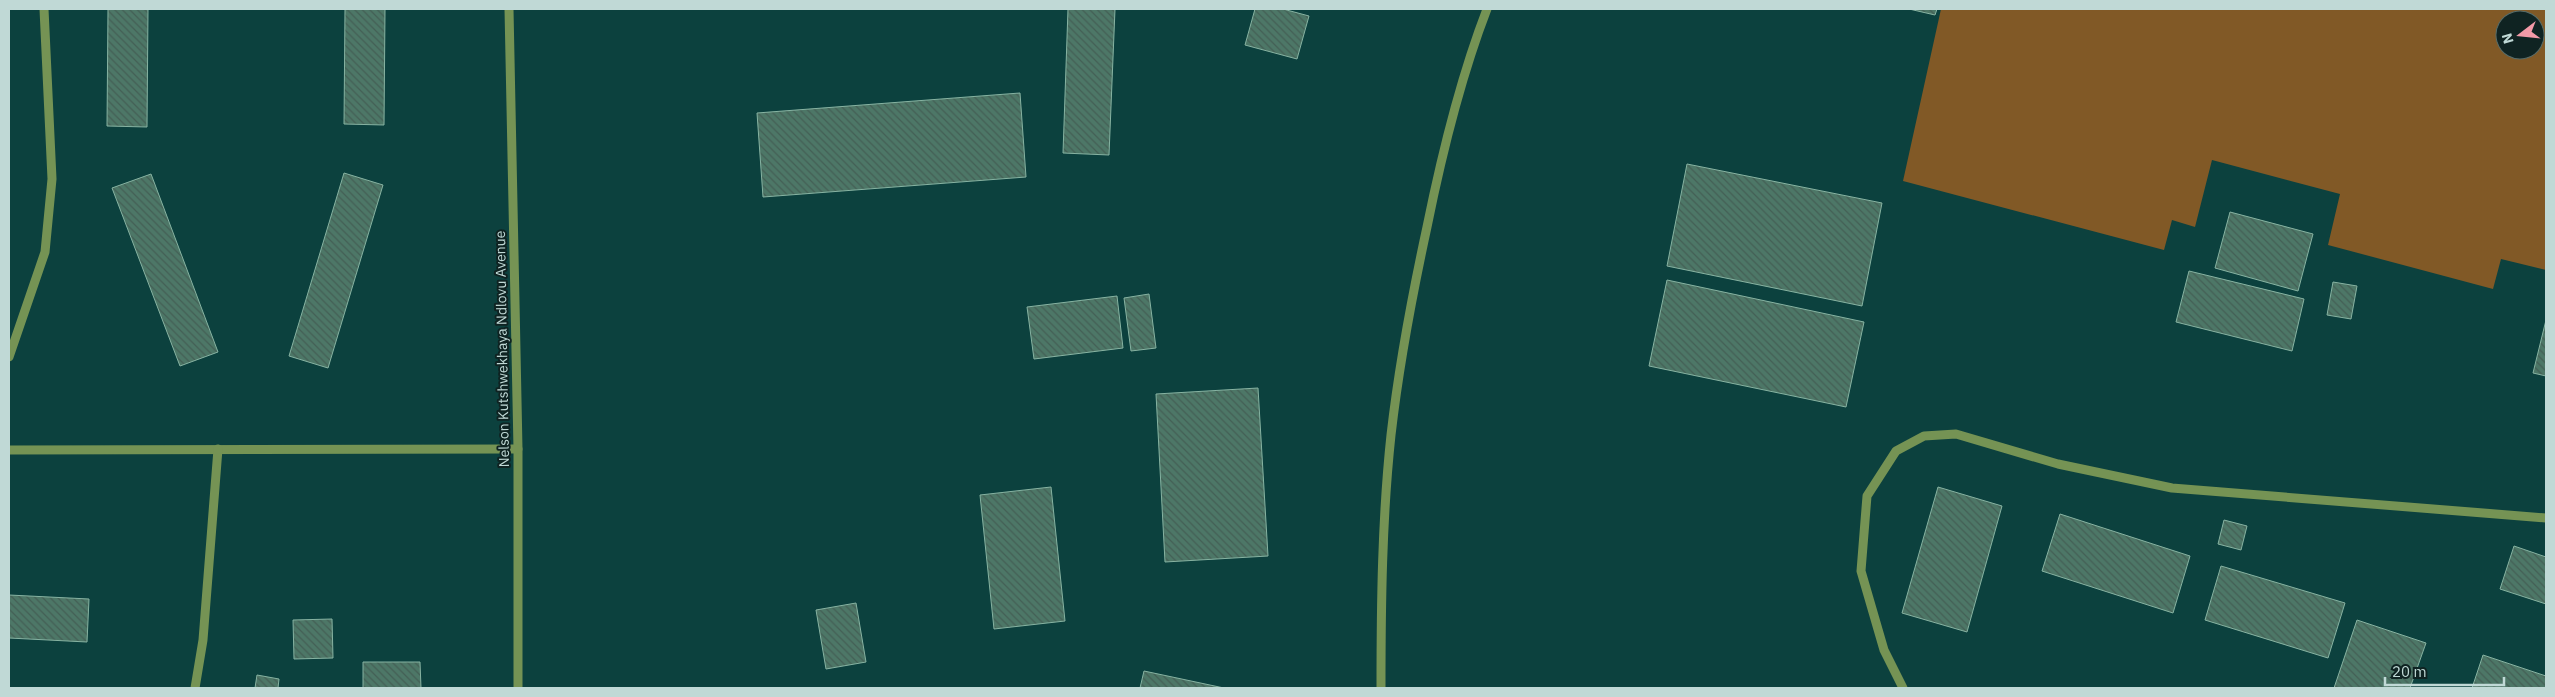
<svg xmlns="http://www.w3.org/2000/svg" width="2555" height="697" font-family="'IBM Plex Sans',sans-serif">
<defs>
<pattern id="building-back-hatch" width="6" height="6" patternUnits="userSpaceOnUse" patternTransform="scale(1.25)"><rect width="6" height="6" fill="#4d7767"/><path d="M-1 5l2 2M0 0l6 6M5-1l2 2" fill="none" stroke="#445f55"/></pattern>
</defs>
<rect width="100%" height="100%" fill="#0c413e"/>
<!-- green -->
<path fill="#815926" fill-rule="evenodd" d="M1941 9H2546V270L2501 259 2493 289 2328 245 2340 194 2212 160 2195 227 2172 220 2164 250 1903 181ZM2505 20H2535V50H2505Z"/>
<!-- building -->
<g fill="url(#building-back-hatch)" stroke="#87b3a2">
<polygon points="108,9 148,9 147,127 107,126"/>
<polygon points="345,9 385,9 384,125 344,124"/>
<polygon points="1068,9 1115,9 1109,155 1063,153"/>
<polygon points="1255,9 1283,9 1309,16 1297,59 1245,45"/>
<polygon points="1909,9 1937,9 1935,15"/>
<polygon points="1020,93 1026,177 763,197 757,113"/>
<polygon points="1687,164 1882,203 1862,306 1667,266"/>
<polygon points="344,173 383,185 328,368 289,356"/>
<polygon points="151,174 218,352 180,366 112,188"/>
<polygon points="2230,212 2313,234 2298,291 2215,268"/>
<polygon points="2189,271 2304,299 2292,351 2176,322"/>
<polygon points="1667,280 1864,322 1846,407 1649,366"/>
<polygon points="2333,282 2357,286 2351,319 2327,315"/>
<polygon points="1149,294 1156,348 1131,351 1124,298"/>
<polygon points="1117,296 1123,348 1034,359 1027,307"/>
<polygon points="2546,320 2546,376 2533,373"/>
<polygon points="1258,388 1268,556 1165,562 1156,394"/>
<polygon points="1051,487 1065,621 994,629 980,495"/>
<polygon points="1938,487 2002,506 1967,632 1902,613"/>
<polygon points="2060,514 2190,556 2173,613 2042,571"/>
<polygon points="2224,520 2247,526 2241,550 2218,544"/>
<polygon points="2514,546 2546,557 2546,604 2500,589"/>
<polygon points="2221,566 2345,603 2328,658 2205,620"/>
<polygon points="9,595 89,599 87,642 9,638"/>
<polygon points="856,603 866,662 826,669 816,610"/>
<polygon points="332,619 333,658 294,659 293,620"/>
<polygon points="2357,620 2426,643 2410,688 2334,688"/>
<polygon points="2483,655 2546,676 2546,688 2472,688"/>
<polygon points="363,662 420,662 421,688 363,688"/>
<polygon points="1144,671 1224,688 1140,688"/>
<polygon points="257,675 279,679 278,688 255,688"/>
</g>
<g fill="none" stroke-linecap="round" stroke-linejoin="round">
<!-- minor -->
<g stroke="#759354" stroke-width="9">
<polyline points="509,9 518,449 518,688"/>
<polyline points="9,357 45,252 52,179 44,9"/>
<polyline points="9,450 518,449"/>
<polyline points="195,688 203,640 218,449"/>
<path d="M1381 688C1381 604 1382 519 1391 435 1399 365 1412 296 1427 227 1442 153 1460 79 1487 9"/>
<polyline points="1903,688 1884,650 1861,571 1867,496 1896,451 1924,436 1956,434 2058,464 2172,488 2546,518"/>
</g>
</g>
<g text-anchor="middle" stroke-width="4" stroke-linejoin="round" paint-order="stroke">
<!-- street labels -->
<g font-size="14" fill="#c0d9d6" stroke="#0f2322">
<text transform="translate(502 349) rotate(-91)" y="5">Nelson Kutshwekhaya Ndlovu Avenue</text>
</g>
</g>
<!-- border -->
<rect width="2555" height="697" fill="none" stroke="#c0d9d6" stroke-width="20"/>
<!-- north arrow -->
<g transform="translate(2520 35) rotate(254)"><circle r="24" fill="#0f2322" stroke="#566c6a"/>
<path d="M0-4L9 19L0 12L-9 19Z" fill="#f39aa8"/>
<text y="-8" font-size="14" font-weight="bold" text-anchor="middle" fill="#c0d9d6">N</text>
</g>
<!-- scale -->
<path d="M2385 677v8h119v-8" fill="none" stroke="#c0d9d6" stroke-width="2.5"/>
<text x="2392" y="677" font-size="15" fill="#c0d9d6" stroke="#0f2322" stroke-width="4" paint-order="stroke">20 m</text>
</svg>
